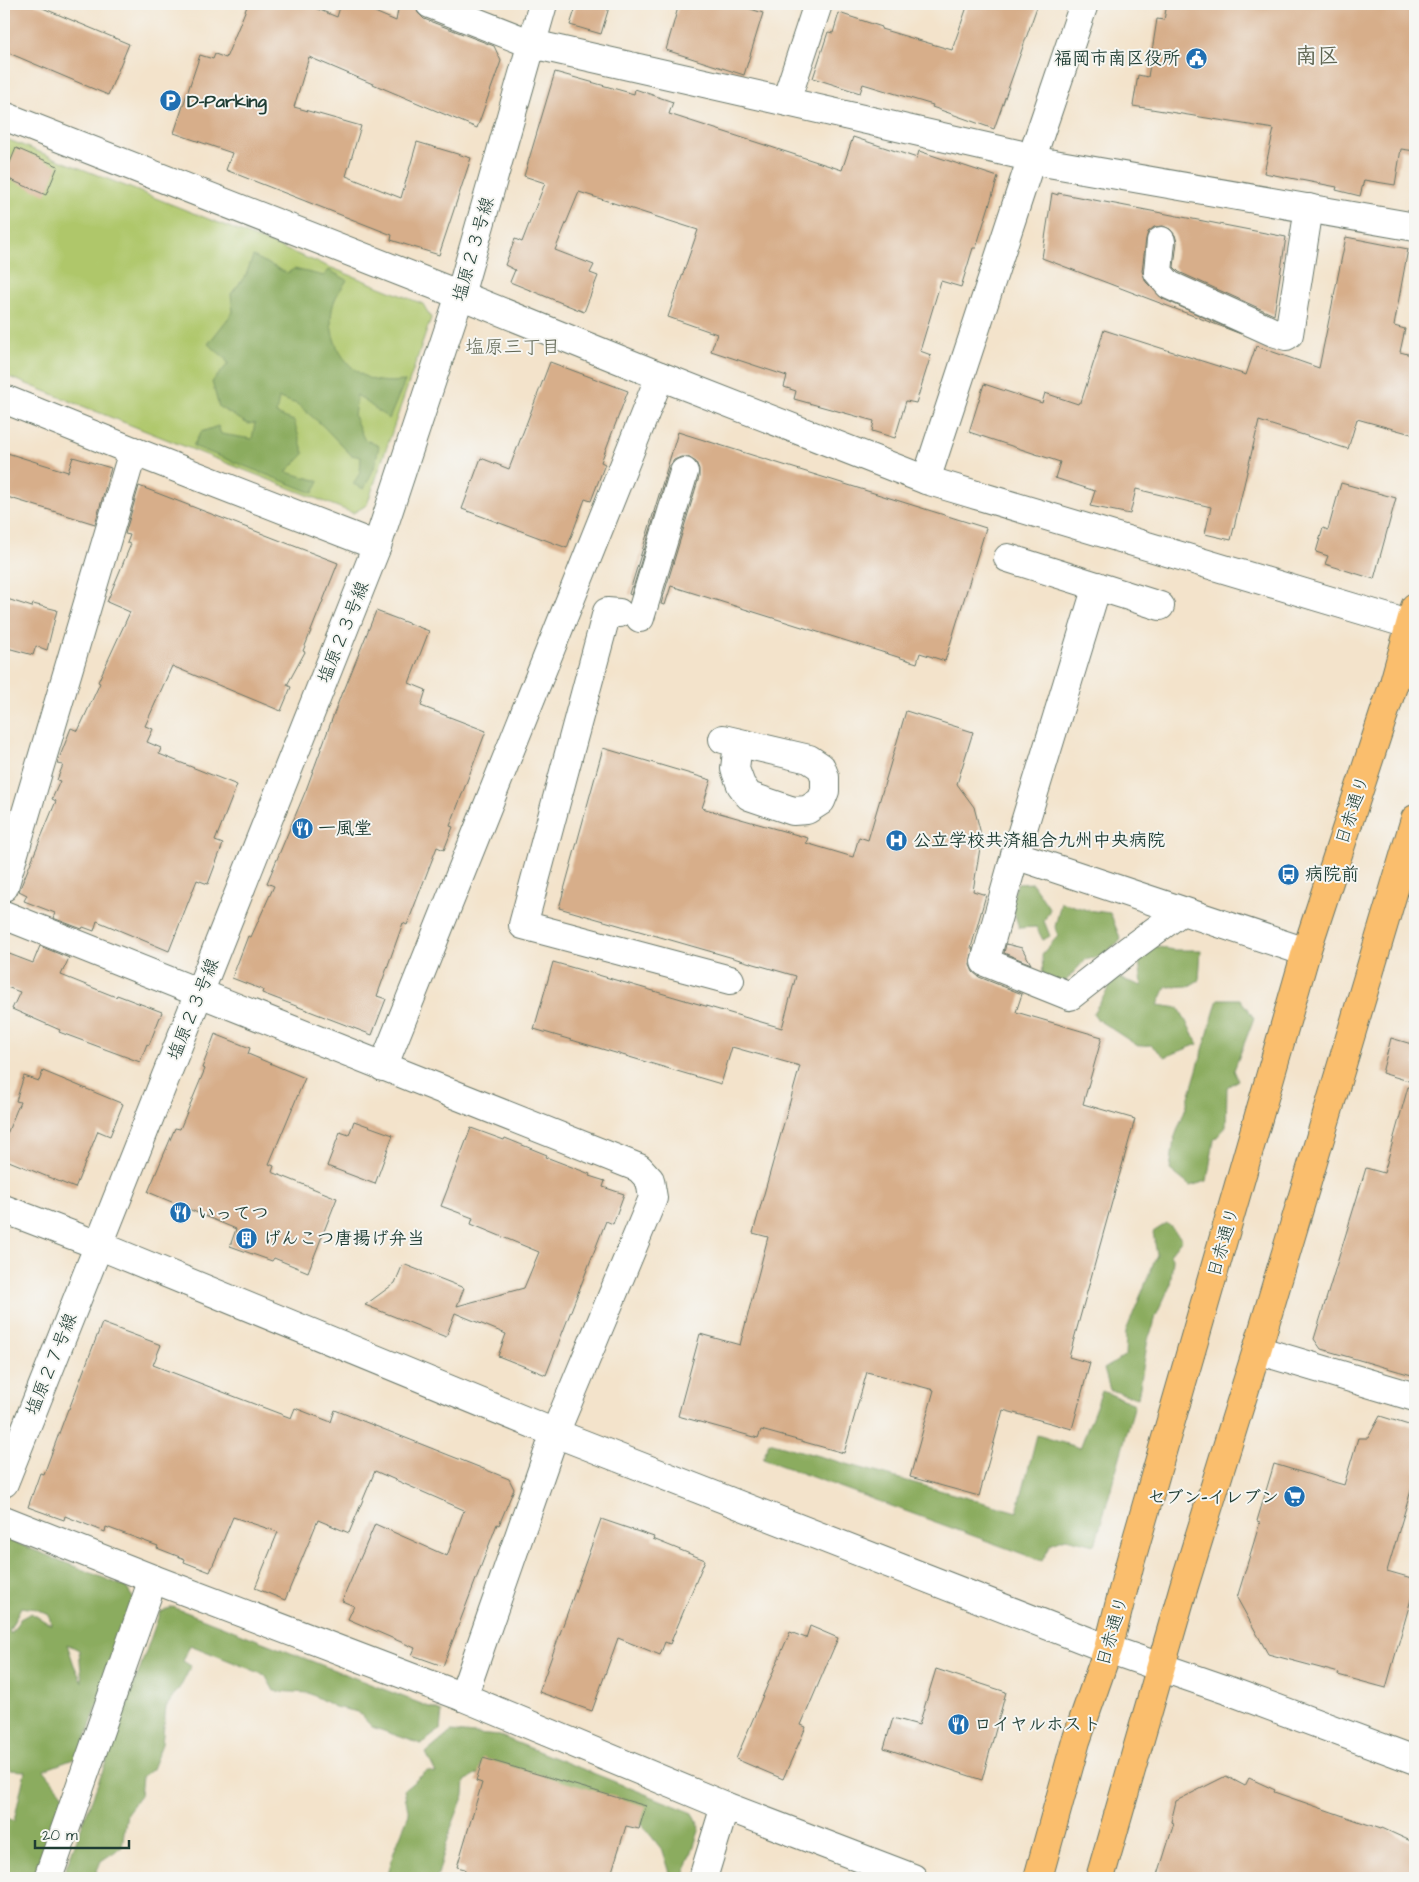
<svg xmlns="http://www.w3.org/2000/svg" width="1419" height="1882" font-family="'Architects Daughter','Klee One',sans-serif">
<rect width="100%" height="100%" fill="#f6f6f2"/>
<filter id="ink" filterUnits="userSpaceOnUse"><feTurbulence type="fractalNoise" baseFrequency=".02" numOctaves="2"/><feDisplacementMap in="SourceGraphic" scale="10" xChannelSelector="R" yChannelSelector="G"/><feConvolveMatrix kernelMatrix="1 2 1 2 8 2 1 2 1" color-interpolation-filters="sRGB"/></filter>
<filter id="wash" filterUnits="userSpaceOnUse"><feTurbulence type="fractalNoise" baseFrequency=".0096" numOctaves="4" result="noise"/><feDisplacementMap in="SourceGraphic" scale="20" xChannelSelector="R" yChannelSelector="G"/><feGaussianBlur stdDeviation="1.12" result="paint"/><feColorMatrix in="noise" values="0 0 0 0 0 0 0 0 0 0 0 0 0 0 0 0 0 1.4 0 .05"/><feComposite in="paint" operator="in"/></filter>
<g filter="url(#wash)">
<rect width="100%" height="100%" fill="#f3e3cb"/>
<!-- green -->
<polygon fill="#afc76b" stroke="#678250" points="4,138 423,304 431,318 367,505 353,513 4,375"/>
<!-- forest -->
<g fill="#8bac5f" stroke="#55744a" fill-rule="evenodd">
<path d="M253 256 287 273 294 269 324 276 329 270 347 280C344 285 339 291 336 297 323 326 337 362 366 377 378 383 392 382 405 381L389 419 357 395 354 416 364 439 379 446 374 468 364 489 353 484 360 473 361 457 351 455 322 425 297 404 279 398 276 414 294 421 304 454 286 472 319 481 313 493 193 446 201 432 218 426 221 434 252 439 255 423 248 424 219 407 212 382 228 364 225 358 208 344 233 312 231 294 246 275Z"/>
<polygon points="1032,883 1050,909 1044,921 1050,936 1043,940 1036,927 1019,928 1011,903 1017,884"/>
<polygon points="1061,902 1087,910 1110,913 1121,940 1101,956 1085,960 1063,984 1043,977 1042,954 1058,936 1055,927"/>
<polygon points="1155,946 1173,950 1201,950 1199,980 1189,986 1166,987 1158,1005 1179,1008 1198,1044 1165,1057 1151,1045 1138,1046 1098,1020 1093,1013 1116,977 1142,986 1139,960"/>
<polygon points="1218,999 1240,999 1254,1018 1234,1070 1238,1080 1227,1087 1226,1127 1214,1140 1207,1181 1190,1186 1170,1170 1174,1139 1186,1107"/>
<polygon points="1167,1223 1182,1239 1170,1254 1173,1260 1170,1286 1156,1316 1153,1327 1148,1339 1138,1398 1110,1390 1104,1369 1125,1356 1126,1331 1157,1255 1153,1232"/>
<polygon points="1102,1391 1135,1404 1095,1545 1066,1538 1052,1543 1042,1561 763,1459 769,1442 1017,1512 1037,1435 1080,1448"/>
<path d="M4 1538 126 1587 135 1601 79 1757 44 1770 65 1796 37 1878H4V1817L14 1821 25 1771 10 1770 4 1755ZM21 1607 36 1609 49 1615 51 1625 31 1613 20 1619 11 1634 9 1631ZM67 1644 79 1650 82 1682 74 1665Z"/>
<polygon points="173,1607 442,1712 440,1730 421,1744 372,1727 358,1712 335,1707 309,1693 274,1691 265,1675 190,1645 183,1661 191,1666 182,1684 166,1707 162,1744 152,1769 142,1777 140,1796 127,1813 122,1847 101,1861 94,1878 62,1878 116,1736 160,1612"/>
<polygon points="451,1732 500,1736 693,1813 700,1828 684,1875 671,1876 663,1851 636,1817 481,1772 465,1781 464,1795 451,1828 437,1878 387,1878 394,1851 409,1814 404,1790 427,1771 436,1773 426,1753"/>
</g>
<g id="blocks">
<!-- building -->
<g fill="#d7ae8a">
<polygon points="4,4 33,4 129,44 108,95 4,51"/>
<polygon points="248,4 305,4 337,17 341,4 356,4 396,21 399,4 415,4 418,13 424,19 494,46 501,61 477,128 309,57 294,107 361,126 346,176 401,198 417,142 471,158 439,255 391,240 392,235 226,170 232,153 174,133 200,55 213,59 215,54 226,58"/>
<polygon points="577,4 610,4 601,34 570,25"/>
<polygon points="679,4 735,4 763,13 744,75 666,50"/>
<polygon points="968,4 1038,4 994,129 932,107 933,105 863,84 860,93 813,78 828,32 833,33 839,13 882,27 881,29 952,50"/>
<polygon points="1167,4 1415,4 1415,151 1401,149 1395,185 1364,180 1360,196 1336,190 1337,187 1264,173 1274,129 1133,106 1138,75 1148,77 1157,19 1164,20"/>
<polygon points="555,72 634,94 635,89 673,102 669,114 842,170 853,137 917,158 919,151 998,177 976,248 973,248 961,287 941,281 920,351 931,355 916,403 906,401 895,438 872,431 874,421 794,399 796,391 784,387 787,376 711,351 717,334 668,317 698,230 579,192 555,250 594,265 590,273 598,276 584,312 510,282 515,270 505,265 515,239 522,242 545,183 524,176"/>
<polygon points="16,148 58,166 46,195 4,177"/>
<polygon points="1052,193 1058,195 1058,193 1286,237 1274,315 1179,272 1174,267 1177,242 1175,235 1170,229 1163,226 1154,227 1148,232 1146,239 1142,271 1146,282 1163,299 1241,334 1042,258"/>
<polygon points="1346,237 1408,249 1394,326 1405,329 1400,352 1415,356 1415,435 1357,419 1348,449 1259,421 1231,540 1205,534 1211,507 1136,489 1130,514 1090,506 1095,491 1055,478 1060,462 969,432 984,384 1042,403 1045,393 1078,404 1079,402 1081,402 1104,330 1246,375 1256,346 1319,368"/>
<polygon points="550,362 628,391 601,462 605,464 591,501 585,499 567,548 462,509 481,458 509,469"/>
<polygon points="678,432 986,528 945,661 920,653 917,663 671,586 665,605 661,604 699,477 699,469 696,462 688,457 681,457 674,460 669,467 631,595 629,594"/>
<polygon points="4,452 68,472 73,457 111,468 95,524 4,496"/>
<polygon points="1341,483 1396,498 1374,579 1325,564 1328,556 1316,552 1323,528 1328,530"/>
<polygon points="139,486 338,563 303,651 305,652 287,685 291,687 281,711 172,666 145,726 153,729 147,742 161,748 159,754 237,785 215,841 223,844 208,884 197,880 169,951 97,921 94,931 83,927 82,929 53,918 55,913 24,901 27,895 19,891 56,801 52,799 60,781 57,780 63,765 57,764 71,728 78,731 100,683 98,682 130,612 107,602 131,544 127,543 130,535 125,534"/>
<polygon points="4,598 32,607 33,604 57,610 47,650 36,646 33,655 4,647"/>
<polygon points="376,611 429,631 409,683 426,690 421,706 486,731 450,826 453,827 444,850 437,847 407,925 403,923 377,996 386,999 372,1035 262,993 263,990 232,978 248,936 251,937 274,886 267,883 306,790 342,692 343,693"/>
<polygon points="906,711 973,732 957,784 974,807 980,830 980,848 973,891 986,895 971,948 973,948 970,965 973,972 979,977 1022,994 1016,1012 1102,1037 1083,1104 1135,1119 1069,1357 1090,1363 1072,1429 1003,1410 979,1496 910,1477 934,1390 867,1372 844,1453 761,1430 758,1438 678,1416 700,1334 740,1345 768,1237 753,1233 800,1066 732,1047 721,1084 534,1029 553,962 782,1028 796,976 559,908 603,748 711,780 702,808 808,838 806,843 853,857 859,837 868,840"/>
<polygon points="1006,944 1022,948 1031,964 1004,953"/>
<polygon points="40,946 69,958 61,975 116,997 117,995 162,1012 149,1045 147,1044 140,1062 59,1032 60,1030 12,1009 20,992 4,986 4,952 33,963"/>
<polygon points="215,1034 250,1048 248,1054 305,1078 269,1164 274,1166 272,1172 337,1198 308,1272 274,1258 272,1261 230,1246 236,1229 148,1192 175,1128 180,1129 205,1069 202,1068"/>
<polygon points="1391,1038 1415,1045 1415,1083 1382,1073"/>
<polygon points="43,1071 123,1104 110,1136 98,1131 75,1188 4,1159 4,1141 20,1102 16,1101 24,1076 39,1081"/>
<polygon points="1408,1087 1415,1088 1415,1376 1321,1349 1314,1339 1366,1168 1384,1173"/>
<polygon points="354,1121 393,1135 375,1184 327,1166 340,1132 349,1135"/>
<polygon points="471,1128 504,1140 505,1138 547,1155 546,1157 590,1174 589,1176 605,1181 603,1187 624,1194 613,1224 606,1221 546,1375 498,1356 506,1334 455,1313 446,1337 365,1305 395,1283 403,1264 464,1288 457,1306 524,1288 539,1252 471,1224 473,1218 441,1206"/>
<polygon points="102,1323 161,1345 153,1365 241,1399 291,1418 295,1408 331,1422 335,1410 509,1479 514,1489 499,1525 497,1524 443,1666 412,1655 415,1648 348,1619 354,1606 342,1601 375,1524 447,1556 464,1510 375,1471 349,1533 318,1520 285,1600 255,1588 278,1532 233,1517 210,1572 184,1562 185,1559 157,1548 158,1546 106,1527 105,1532 65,1516 64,1520 28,1507 40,1473 44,1474 68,1409 69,1409"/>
<polygon points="1380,1416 1415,1427 1415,1477 1387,1571 1415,1579 1415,1585 1386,1688 1338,1675 1339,1673 1268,1654 1237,1598 1260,1522 1257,1521 1274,1464 1344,1485 1358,1438 1368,1438"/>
<polygon points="601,1519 654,1537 653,1539 705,1560 670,1644 665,1642 660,1655 618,1638 592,1711 539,1692"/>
<polygon points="810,1626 838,1638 801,1725 806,1727 783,1779 736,1759 790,1632 806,1638"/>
<polygon points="936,1669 1006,1692 982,1780 884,1748 893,1718 919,1725"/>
<polygon points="483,1758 646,1806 639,1829 626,1826 610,1878 462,1878 465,1869 457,1867 482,1783 476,1781"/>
<polygon points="1226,1776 1245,1786 1249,1778 1275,1790 1274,1792 1381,1829 1382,1828 1415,1843 1415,1878 1157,1878 1174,1823 1171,1822 1176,1801"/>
</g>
</g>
</g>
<g filter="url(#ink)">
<use href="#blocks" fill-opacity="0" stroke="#697769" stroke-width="1"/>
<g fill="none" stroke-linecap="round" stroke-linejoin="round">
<defs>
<g id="minor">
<polyline points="430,4 532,44 1017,154 1031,160 1415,227"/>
<polyline points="786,101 818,4"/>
<polyline points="4,116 460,295 660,376 926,480 1415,626"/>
<polyline points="1161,241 1158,272 1169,285 1273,332 1286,336 1289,334 1309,208"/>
<polyline points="4,399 133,451 377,546"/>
<polyline points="926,480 1031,160 1084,4"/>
<polyline points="1008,558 1160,606"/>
<polyline points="1097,586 1015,855 1306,952"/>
<polyline points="619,613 607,612 523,925 730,980"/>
<polyline points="640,618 684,472"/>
<polyline points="723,739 809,759 821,767 825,777 825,791 821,801 807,810 793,811 749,796 741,785 735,769 738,743"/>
<polyline points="1015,855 985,962 1070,996 1130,949 1182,911"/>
<polyline points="4,887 133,451"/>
<polyline points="4,915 639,1168 650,1180 653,1198 555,1433 463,1697"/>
<polyline points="383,1067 660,376"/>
<polyline points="4,1209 98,1245 555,1433 1108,1649 1227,1690 1415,1760"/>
<polyline points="1257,1350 1415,1397"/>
<polyline points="4,1483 377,546 460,295 543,4"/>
<polyline points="4,1520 153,1579 463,1697 725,1806 913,1878"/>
<polyline points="48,1878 153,1579"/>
<polyline points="703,1878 725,1806"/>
</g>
<g id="highway">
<polyline points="1038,1878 1076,1741 1108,1649 1130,1563 1306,952 1394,683 1415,607"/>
<polyline points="1100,1878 1184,1586 1257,1350 1415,819"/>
</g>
</defs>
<!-- minor casing -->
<use href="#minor" stroke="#697769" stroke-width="30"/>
<!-- highway casing -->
<use href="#highway" stroke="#697769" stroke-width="30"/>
<!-- minor -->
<use href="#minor" stroke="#fff" stroke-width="28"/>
<!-- highway -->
<use href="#highway" stroke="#fabe6d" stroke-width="28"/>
</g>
</g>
<!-- icons -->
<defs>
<symbol id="civic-disc" viewBox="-11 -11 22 22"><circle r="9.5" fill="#1f6fb2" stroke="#f6f6f2"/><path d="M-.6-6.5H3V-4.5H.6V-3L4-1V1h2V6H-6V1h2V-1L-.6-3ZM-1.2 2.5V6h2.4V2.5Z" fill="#fff"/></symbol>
<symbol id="parking-disc" viewBox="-11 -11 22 22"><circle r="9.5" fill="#1f6fb2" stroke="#f6f6f2"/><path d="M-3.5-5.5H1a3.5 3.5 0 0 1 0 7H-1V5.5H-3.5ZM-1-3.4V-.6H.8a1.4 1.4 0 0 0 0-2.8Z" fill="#fff"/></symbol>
<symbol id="restaurant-disc" viewBox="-11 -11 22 22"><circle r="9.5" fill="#1f6fb2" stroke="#f6f6f2"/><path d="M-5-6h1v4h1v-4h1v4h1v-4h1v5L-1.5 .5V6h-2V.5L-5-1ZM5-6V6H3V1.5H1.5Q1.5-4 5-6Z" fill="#fff"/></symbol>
<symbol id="hospital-disc" viewBox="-11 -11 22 22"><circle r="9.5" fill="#1f6fb2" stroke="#f6f6f2"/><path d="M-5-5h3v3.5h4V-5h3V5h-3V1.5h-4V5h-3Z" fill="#fff"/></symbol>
<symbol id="bus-disc" viewBox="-11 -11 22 22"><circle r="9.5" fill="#1f6fb2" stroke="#f6f6f2"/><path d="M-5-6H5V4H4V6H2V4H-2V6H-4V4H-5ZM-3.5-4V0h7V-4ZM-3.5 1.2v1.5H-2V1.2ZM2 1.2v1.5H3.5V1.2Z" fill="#fff"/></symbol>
<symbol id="building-disc" viewBox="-11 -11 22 22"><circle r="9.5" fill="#1f6fb2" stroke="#f6f6f2"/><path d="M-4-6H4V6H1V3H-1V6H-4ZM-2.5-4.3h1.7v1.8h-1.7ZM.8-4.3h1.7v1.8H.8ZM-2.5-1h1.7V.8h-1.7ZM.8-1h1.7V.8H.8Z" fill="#fff"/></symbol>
<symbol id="supermarket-disc" viewBox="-11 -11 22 22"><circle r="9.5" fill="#1f6fb2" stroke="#f6f6f2"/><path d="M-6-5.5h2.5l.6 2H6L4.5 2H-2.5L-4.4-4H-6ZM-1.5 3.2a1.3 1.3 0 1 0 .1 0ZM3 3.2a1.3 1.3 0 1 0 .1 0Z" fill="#fff"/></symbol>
</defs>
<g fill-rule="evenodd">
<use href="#civic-disc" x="1184" y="46" width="25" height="25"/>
<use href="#parking-disc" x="158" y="88" width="25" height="25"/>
<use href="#restaurant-disc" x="290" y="816" width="25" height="25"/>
<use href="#hospital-disc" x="884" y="828" width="25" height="25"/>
<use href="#bus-disc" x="1276" y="862" width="25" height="25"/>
<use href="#restaurant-disc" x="168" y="1200" width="25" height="25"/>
<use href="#building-disc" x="234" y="1226" width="25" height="25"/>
<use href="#supermarket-disc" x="1282" y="1484" width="25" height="25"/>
<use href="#restaurant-disc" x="946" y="1712" width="25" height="25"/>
</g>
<g text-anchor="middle" stroke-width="4" stroke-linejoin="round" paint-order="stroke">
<!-- poi labels -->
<g font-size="18" font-weight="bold" fill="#1f3d34" stroke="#f6f6f2" text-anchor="start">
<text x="1180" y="64" text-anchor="end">福岡市南区役所</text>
<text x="187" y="107">D-Parking</text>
<text x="318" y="834">一風堂</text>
<text x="913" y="846">公立学校共済組合九州中央病院</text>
<text x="1305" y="880">病院前</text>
<text x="197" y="1219">いってつ</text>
<text x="263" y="1244">げんこつ唐揚げ弁当</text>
<text x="1279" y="1503" text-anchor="end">セブン-イレブン</text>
<text x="974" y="1730">ロイヤルホスト</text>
</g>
<!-- street labels -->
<g font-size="18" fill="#1f3d34" stroke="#f6f6f2">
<text transform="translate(473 249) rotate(-74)" y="6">塩原２３号線</text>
<text transform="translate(343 632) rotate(-68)" y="6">塩原２３号線</text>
<text transform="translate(1352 810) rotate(-72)" y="6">日赤通り</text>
<text transform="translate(193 1009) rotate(-68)" y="6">塩原２３号線</text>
<text transform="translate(1223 1242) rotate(-74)" y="6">日赤通り</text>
<text transform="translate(51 1364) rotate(-68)" y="6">塩原２７号線</text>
<text transform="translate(1112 1631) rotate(-74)" y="6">日赤通り</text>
</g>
<!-- neighbourhood labels -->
<g font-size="19" fill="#5f6552" stroke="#f6f6f2">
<text x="513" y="353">塩原三丁目</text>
</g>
<!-- district labels -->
<g font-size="22" font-weight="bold" fill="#5f6552" stroke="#f6f6f2">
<text x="1317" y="63">南区</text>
</g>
</g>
<!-- margin -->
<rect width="1419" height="1882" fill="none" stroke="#f6f6f2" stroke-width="20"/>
<!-- scale -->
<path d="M35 1840v8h94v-8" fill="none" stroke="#1f3d34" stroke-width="2.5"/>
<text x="42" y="1840" font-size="15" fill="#1f3d34" stroke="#f6f6f2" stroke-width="4" paint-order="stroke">20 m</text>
</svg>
